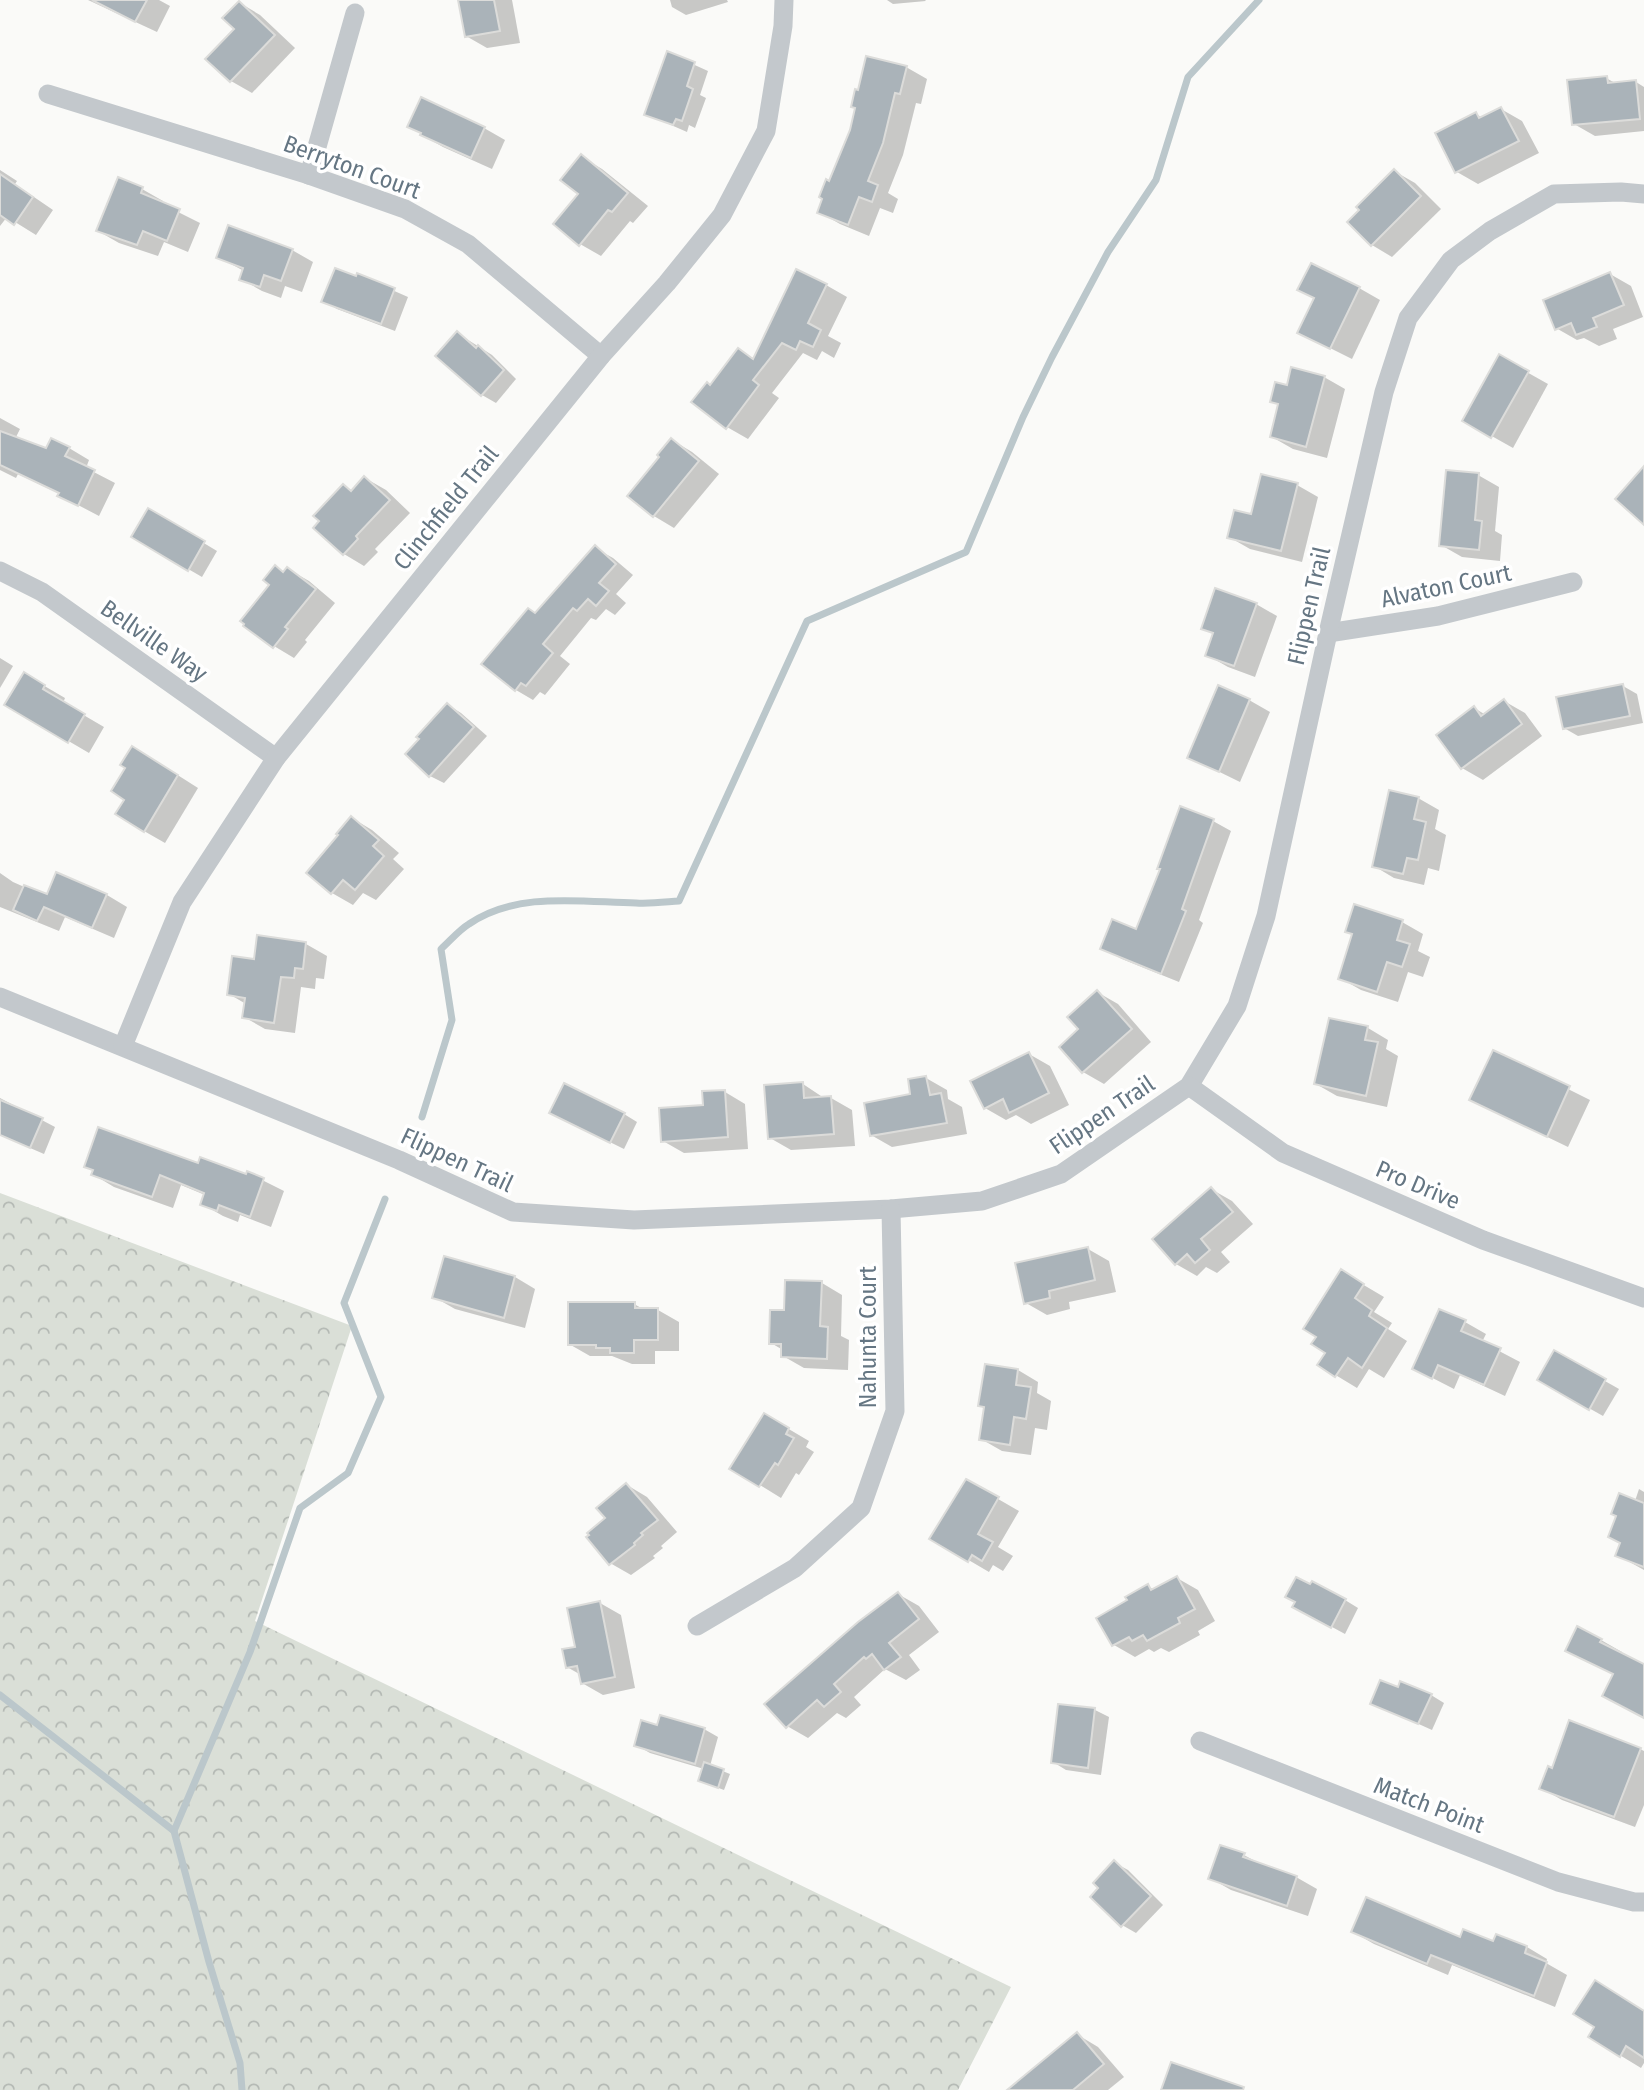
<svg xmlns="http://www.w3.org/2000/svg" width="1644" height="2090" font-family="'Fira Sans Condensed',sans-serif">
<defs>
<pattern id="forest-crowns" width="20" height="18" patternUnits="userSpaceOnUse" patternTransform="scale(1.75)"><rect width="20" height="18" fill="#dadfd7"/><path d="M2 6a3 3 0 1 1 6 0M12 15a3 3 0 1 1 6 0" fill="none" stroke="#b4b9b4"/></pattern>
</defs>
<rect width="100%" height="100%" fill="#fafaf8"/>
<!-- forest -->
<polygon fill="url(#forest-crowns)" points="0,1193 352,1326 255,1621 1011,1987 958,2090 0,2090"/>
<!-- shadow -->
<g fill="#0003">
<polygon points="88,0 159,0 170,6 157,32"/>
<polygon points="460,0 512,0 520,43 487,48 466,36"/>
<polygon points="670,0 727,0 728,2 686,15 672,7"/>
<polygon points="887,0 925,0 926,1 893,4"/>
<polygon points="240,3 260,15 295,48 252,93 231,81"/>
<polygon points="668,53 708,71 700,95 706,98 695,128 689,125 687,132 646,114"/>
<polygon points="906,67 927,79 921,104 916,103 903,155 888,193 898,199 893,213 880,208 869,236 840,224 819,212 830,183"/>
<polygon points="1606,78 1617,84 1636,82 1644,87 1644,131 1595,136 1574,124"/>
<polygon points="1501,109 1522,121 1539,153 1478,184 1457,172 1476,114 1483,118"/>
<polygon points="484,128 505,140 492,169 443,147 422,135"/>
<polygon points="582,157 602,169 648,206 633,223 630,221 601,256 580,244"/>
<polygon points="0,170 17,181 15,184 53,210 36,235 7,217 0,226"/>
<polygon points="1394,171 1415,183 1441,209 1392,257 1372,245"/>
<polygon points="142,189 163,201 162,204 200,223 188,252 164,242 158,256 119,243 98,231"/>
<polygon points="292,250 313,262 302,292 285,286 281,298 262,291 241,279 244,271 218,257"/>
<polygon points="1610,274 1631,286 1643,317 1613,329 1617,339 1599,346 1584,338 1577,340 1556,328"/>
<polygon points="358,275 408,297 395,331 337,309 324,301 357,278"/>
<polygon points="826,285 847,297 828,336 841,343 834,358 822,351 817,360 803,353 772,393 779,398 748,439 727,427 711,386 754,360"/>
<polygon points="1359,288 1380,300 1352,359 1300,333"/>
<polygon points="457,333 492,355 516,379 496,403 482,395 437,356"/>
<polygon points="1500,357 1548,384 1513,448 1465,421"/>
<polygon points="1324,377 1345,389 1327,458 1293,449 1272,437 1279,405 1272,401 1288,387"/>
<polygon points="0,418 20,429 15,439 46,451 69,448 89,460 86,468 115,483 99,516 59,495 60,494 18,474 16,478 0,470"/>
<polygon points="672,440 692,452 719,474 674,528 654,516"/>
<polygon points="1478,475 1499,487 1495,531 1502,535 1500,561 1462,557 1441,545"/>
<polygon points="365,478 386,490 410,513 375,549 378,552 364,566 344,554 344,486 353,491"/>
<polygon points="1297,485 1318,497 1302,562 1250,549 1229,537 1252,516"/>
<polygon points="149,510 217,551 202,577 133,537"/>
<polygon points="595,548 613,558 633,575 616,594 626,603 615,615 606,609 596,620 591,618 560,656 570,664 545,695 540,692 533,700 516,690"/>
<polygon points="275,567 285,573 288,569 309,581 335,603 305,640 307,642 294,658 274,646 271,585"/>
<polygon points="1256,604 1277,616 1255,677 1228,667 1207,655 1215,635 1203,628"/>
<polygon points="0,658 13,666 0,688"/>
<polygon points="24,674 65,698 63,703 104,727 89,753 7,705"/>
<polygon points="1623,686 1637,694 1643,723 1578,736 1564,728"/>
<polygon points="1249,700 1270,712 1240,782 1189,757"/>
<polygon points="1504,701 1525,713 1542,736 1483,780 1462,768 1438,735 1474,708 1486,715"/>
<polygon points="448,705 461,713 487,736 444,783 430,776 407,754"/>
<polygon points="154,760 198,788 165,843 144,831"/>
<polygon points="1418,798 1439,810 1435,829 1446,835 1439,871 1428,868 1424,885 1394,878 1374,866"/>
<polygon points="352,818 372,830 399,853 393,859 404,869 376,900 363,893 353,905 332,893"/>
<polygon points="1213,821 1231,831 1199,920 1203,923 1179,982 1122,959 1104,949 1137,931"/>
<polygon points="0,873 13,882 47,897 57,874 107,895 127,907 114,938 65,917 59,931 0,907"/>
<polygon points="1402,922 1423,934 1418,951 1430,957 1423,977 1408,972 1398,1002 1361,990 1340,978"/>
<polygon points="259,937 306,944 327,956 324,979 316,978 315,989 301,987 295,1033 265,1029 244,1017 246,1004 229,994 255,961"/>
<polygon points="1097,992 1118,1004 1151,1042 1104,1084 1083,1072"/>
<polygon points="1330,1020 1368,1028 1388,1040 1386,1049 1398,1056 1387,1107 1337,1096 1316,1084"/>
<polygon points="1494,1052 1590,1100 1568,1147 1471,1100"/>
<polygon points="1029,1054 1050,1066 1069,1105 1031,1124 1016,1115 1006,1120 985,1108"/>
<polygon points="926,1078 947,1090 948,1099 962,1107 967,1134 892,1147 871,1135 912,1096"/>
<polygon points="803,1084 824,1098 831,1098 852,1110 855,1146 791,1150 770,1138"/>
<polygon points="725,1092 745,1104 748,1149 684,1153 663,1141"/>
<polygon points="0,1098 55,1127 44,1154 0,1135"/>
<polygon points="624,1114 637,1122 624,1149 565,1120"/>
<polygon points="86,1166 247,1176 248,1173 284,1191 271,1227 240,1215 238,1222 223,1216 202,1204 205,1195 181,1185 173,1208 114,1187 94,1175 95,1171"/>
<polygon points="1211,1189 1232,1201 1253,1224 1221,1252 1230,1262 1217,1273 1206,1267 1197,1276 1176,1264"/>
<polygon points="1088,1249 1109,1261 1116,1292 1069,1302 1070,1309 1047,1315 1026,1303"/>
<polygon points="515,1277 535,1289 525,1328 455,1309 434,1297"/>
<polygon points="822,1283 842,1295 841,1336 849,1340 848,1370 804,1368 783,1356 783,1350 771,1343 786,1312"/>
<polygon points="1362,1284 1384,1297 1374,1312 1392,1323 1388,1329 1407,1341 1384,1378 1369,1369 1357,1388 1319,1365"/>
<polygon points="634,1304 645,1310 658,1310 679,1322 679,1351 655,1351 655,1364 632,1364 612,1356 590,1356 569,1344"/>
<polygon points="1465,1322 1486,1334 1482,1342 1520,1362 1505,1396 1460,1375 1454,1389 1415,1369"/>
<polygon points="1554,1352 1619,1389 1603,1416 1539,1380"/>
<polygon points="1018,1370 1038,1382 1037,1393 1051,1401 1047,1430 1035,1428 1031,1455 1002,1451 981,1439 986,1409 980,1406"/>
<polygon points="765,1415 809,1441 806,1447 814,1452 799,1475 796,1473 781,1498 732,1468"/>
<polygon points="967,1481 1019,1511 998,1547 1013,1556 1003,1571 993,1565 989,1572 931,1538"/>
<polygon points="627,1485 647,1497 677,1532 661,1546 663,1548 653,1556 655,1558 631,1575 610,1563 607,1518"/>
<polygon points="1639,1489 1644,1492 1644,1570 1617,1555"/>
<polygon points="1177,1578 1198,1590 1215,1621 1198,1631 1200,1635 1169,1652 1161,1648 1154,1652 1149,1649 1135,1657 1114,1645 1130,1601 1148,1586 1154,1590"/>
<polygon points="898,1594 919,1606 939,1632 909,1655 920,1670 906,1680 885,1669 854,1697 861,1705 846,1718 837,1713 808,1738 787,1726"/>
<polygon points="1345,1600 1358,1608 1345,1634 1308,1614"/>
<polygon points="600,1603 621,1615 635,1688 603,1695 582,1683 581,1675 567,1667"/>
<polygon points="1601,1640 1622,1652 1621,1655 1644,1666 1644,1717 1614,1675 1588,1662"/>
<polygon points="1399,1689 1431,1695 1444,1703 1432,1730 1372,1703"/>
<polygon points="1060,1706 1095,1710 1109,1717 1101,1775 1066,1770 1053,1762"/>
<polygon points="658,1727 704,1729 718,1737 710,1766 730,1774 724,1790 700,1781 704,1769 650,1753 636,1745"/>
<polygon points="1640,1749 1644,1751 1644,1805 1635,1827 1562,1800 1541,1788 1553,1770"/>
<polygon points="1221,1847 1244,1855 1264,1866 1296,1877 1317,1889 1308,1916 1231,1890 1210,1878"/>
<polygon points="1115,1863 1128,1870 1163,1905 1136,1933 1122,1925"/>
<polygon points="1353,1932 1494,1943 1497,1936 1527,1947 1547,1959 1546,1963 1567,1975 1555,2007 1452,1965 1448,1975 1374,1944"/>
<polygon points="1644,2012 1644,2063 1641,2068 1590,2037"/>
<polygon points="1078,2035 1098,2047 1124,2077 1108,2090 1027,2090"/>
</g>
<g fill="none" stroke-linecap="round" stroke-linejoin="round">
<!-- stream -->
<g stroke="#bbc7cb" stroke-width="7">
<path d="M422 1117 452 1020 441 949C450 941 459 930 469 924 517 891 581 902 636 903 650 904 665 902 679 901L807 621 966 552 1023 417 1052 357 1108 252 1156 180 1188 77 1259 0"/>
<polyline points="0,1695 174,1831 209,1962 240,2063 242,2090"/>
<polyline points="174,1831 250,1652 300,1508 348,1473 381,1397 344,1303 385,1199"/>
</g>
</g>
<!-- building -->
<g fill="#aab3b9" stroke="#dcdcda" stroke-width="2">
<polygon points="92,0 147,0 135,22"/>
<polygon points="458,0 494,0 500,31 465,37"/>
<polygon points="239,1 275,35 230,82 205,59 234,29 222,18"/>
<polygon points="667,51 695,62 687,86 693,89 682,121 676,119 673,125 644,115"/>
<polygon points="866,56 907,66 900,94 895,93 883,143 868,181 878,185 872,202 859,197 848,225 817,213 822,199 819,197 826,179 829,181 850,130 855,108 851,107 855,89 858,90"/>
<polygon points="1607,76 1608,83 1636,80 1640,119 1572,125 1567,80"/>
<polygon points="421,97 485,127 471,158 420,135 421,133 407,127"/>
<polygon points="1501,107 1519,141 1455,173 1435,133 1476,112 1479,118"/>
<polygon points="581,154 628,193 612,212 608,210 579,246 553,224 578,194 560,180"/>
<polygon points="1394,169 1421,196 1371,246 1347,222 1359,210 1356,207"/>
<polygon points="0,174 33,197 14,225 0,215"/>
<polygon points="118,177 143,187 141,193 180,209 167,241 143,231 137,245 96,231"/>
<polygon points="228,225 293,249 281,281 264,275 260,287 239,280 243,268 216,258"/>
<polygon points="1311,263 1360,287 1330,349 1297,333 1314,298 1297,290"/>
<polygon points="335,268 356,276 357,273 395,288 381,324 321,302"/>
<polygon points="796,269 827,284 808,323 821,330 813,347 800,341 796,350 782,343 753,380 759,385 726,429 691,402 707,382 710,385 738,348 753,359"/>
<polygon points="1610,272 1624,305 1593,318 1597,327 1576,335 1571,323 1555,330 1543,300"/>
<polygon points="457,331 476,348 478,345 504,370 481,396 435,356"/>
<polygon points="1499,354 1529,371 1491,438 1462,421"/>
<polygon points="1291,367 1325,376 1306,447 1270,437 1278,404 1270,402 1275,382 1287,385"/>
<polygon points="0,431 46,448 51,438 70,447 65,456 95,470 78,506 57,496 59,493 0,465"/>
<polygon points="671,438 699,461 653,517 627,496 659,457 657,455"/>
<polygon points="1644,466 1644,525 1615,499"/>
<polygon points="1446,470 1479,473 1475,520 1482,521 1479,550 1439,546"/>
<polygon points="1261,474 1298,483 1281,551 1227,538 1234,510 1251,514"/>
<polygon points="364,476 390,500 356,536 358,539 343,555 313,528 319,521 313,516 343,484 351,491"/>
<polygon points="148,508 205,541 188,571 131,537"/>
<polygon points="595,545 616,564 599,583 609,591 596,606 588,599 577,611 573,608 543,644 553,653 526,686 521,683 515,691 481,664 528,608 535,613"/>
<polygon points="275,565 283,572 287,567 316,589 285,627 288,629 273,648 243,626 244,624 240,621 269,585 263,580"/>
<polygon points="1215,588 1257,603 1234,666 1205,656 1213,633 1201,629"/>
<polygon points="24,672 45,685 43,689 85,714 68,743 4,705"/>
<polygon points="1623,684 1630,716 1563,729 1556,697"/>
<polygon points="1218,685 1250,699 1219,772 1187,758"/>
<polygon points="1504,699 1522,724 1461,769 1436,735 1474,706 1481,716"/>
<polygon points="447,703 474,727 429,777 405,754 419,739 416,737"/>
<polygon points="132,746 178,775 144,832 115,814 124,800 111,791 125,768 120,765"/>
<polygon points="1389,790 1419,797 1414,819 1426,822 1418,860 1407,858 1403,874 1372,867"/>
<polygon points="1180,806 1214,819 1182,909 1186,911 1161,974 1100,949 1112,919 1136,929 1160,869 1157,869"/>
<polygon points="351,816 379,840 373,846 384,856 355,890 343,880 331,894 306,873 338,835 336,834"/>
<polygon points="56,872 107,894 92,928 44,907 37,921 13,910 24,885 47,894"/>
<polygon points="1354,904 1403,920 1397,940 1410,944 1402,967 1387,962 1377,992 1338,979 1352,934 1345,932"/>
<polygon points="257,935 306,942 303,969 295,968 294,978 281,977 274,1023 242,1018 245,998 227,995 232,956 254,959"/>
<polygon points="1097,990 1132,1029 1082,1073 1059,1047 1078,1029 1067,1017"/>
<polygon points="1329,1018 1368,1026 1365,1040 1378,1042 1366,1096 1314,1084"/>
<polygon points="1493,1050 1570,1086 1547,1137 1469,1100"/>
<polygon points="1029,1052 1049,1093 1009,1113 1003,1099 984,1109 970,1081"/>
<polygon points="926,1076 930,1095 941,1093 947,1123 870,1136 864,1103 910,1094 908,1079"/>
<polygon points="803,1082 804,1098 831,1096 834,1134 768,1139 764,1085"/>
<polygon points="564,1083 625,1113 610,1143 549,1113"/>
<polygon points="725,1090 728,1137 661,1142 659,1108 703,1105 702,1091"/>
<polygon points="0,1100 43,1118 30,1148 0,1135"/>
<polygon points="98,1127 198,1163 200,1157 246,1174 247,1171 264,1178 250,1217 219,1205 217,1211 200,1205 204,1193 160,1175 152,1197 91,1175 93,1170 84,1167"/>
<polygon points="1211,1187 1233,1212 1201,1239 1210,1250 1195,1263 1187,1254 1175,1265 1152,1239"/>
<polygon points="1088,1247 1095,1280 1049,1291 1050,1298 1024,1304 1015,1263"/>
<polygon points="444,1256 515,1276 504,1318 432,1298"/>
<polygon points="1341,1269 1364,1284 1355,1298 1372,1310 1369,1316 1387,1328 1362,1368 1348,1358 1335,1377 1317,1365 1325,1353 1311,1344 1316,1337 1303,1329"/>
<polygon points="785,1280 822,1281 820,1326 828,1327 827,1359 781,1357 781,1344 769,1344 770,1310 784,1310"/>
<polygon points="568,1302 635,1302 635,1308 658,1308 658,1340 634,1340 634,1353 610,1353 610,1348 596,1348 596,1345 568,1345"/>
<polygon points="1439,1309 1466,1320 1461,1331 1501,1348 1484,1385 1438,1365 1432,1379 1412,1369"/>
<polygon points="1554,1350 1606,1379 1589,1410 1537,1380"/>
<polygon points="985,1364 1018,1369 1016,1385 1031,1387 1026,1419 1014,1417 1010,1445 979,1440 984,1407 978,1406"/>
<polygon points="764,1413 789,1428 786,1434 794,1438 778,1465 775,1463 759,1487 729,1469"/>
<polygon points="966,1479 999,1497 978,1534 993,1542 982,1561 972,1555 968,1562 929,1539"/>
<polygon points="626,1483 658,1520 641,1533 643,1535 634,1543 635,1545 609,1565 586,1537 589,1535 587,1533 605,1518 596,1508"/>
<polygon points="1619,1493 1644,1503 1644,1567 1615,1556 1620,1543 1608,1537 1616,1516 1611,1514"/>
<polygon points="1177,1576 1195,1609 1178,1618 1180,1623 1147,1641 1143,1635 1132,1641 1129,1637 1112,1646 1096,1618 1127,1600 1125,1597 1148,1584 1151,1590"/>
<polygon points="1296,1577 1310,1584 1312,1581 1346,1599 1331,1628 1292,1607 1295,1602 1285,1597"/>
<polygon points="898,1592 919,1619 889,1643 901,1657 884,1670 872,1654 866,1659 864,1657 834,1684 841,1692 824,1707 817,1700 786,1728 764,1704 858,1622"/>
<polygon points="600,1601 615,1677 581,1684 577,1666 566,1668 562,1649 575,1647 567,1608"/>
<polygon points="1577,1626 1602,1639 1600,1642 1644,1664 1644,1718 1602,1696 1613,1674 1565,1651"/>
<polygon points="1380,1680 1398,1687 1400,1681 1432,1694 1418,1724 1370,1704"/>
<polygon points="1058,1704 1095,1708 1088,1768 1051,1763"/>
<polygon points="660,1715 705,1728 695,1764 634,1746 641,1720 657,1725"/>
<polygon points="1569,1720 1641,1748 1614,1817 1539,1789 1548,1766 1552,1768"/>
<polygon points="704,1762 724,1769 718,1788 698,1781"/>
<polygon points="1220,1845 1245,1853 1243,1857 1297,1876 1287,1906 1208,1879"/>
<polygon points="1114,1860 1151,1896 1121,1927 1090,1897 1098,1888 1093,1883"/>
<polygon points="1366,1897 1460,1937 1463,1929 1493,1941 1496,1934 1527,1946 1525,1953 1547,1962 1534,1996 1431,1955 1427,1964 1351,1932"/>
<polygon points="1595,1980 1644,2011 1644,2058 1626,2046 1620,2057 1588,2037 1594,2027 1573,2014"/>
<polygon points="1077,2032 1104,2064 1073,2090 1007,2090"/>
<polygon points="1171,2062 1244,2087 1243,2090 1161,2090"/>
</g>
<g fill="none" stroke-linecap="round" stroke-linejoin="round">
<!-- street -->
<g stroke="#c3c8cc" stroke-width="19">
<polyline points="48,94 309,175 405,209 468,244 601,356"/>
<polyline points="309,175 355,13"/>
<polyline points="0,571 42,592 276,758"/>
<polyline points="1328,633 1438,616 1573,582"/>
<polyline points="0,997 399,1160 513,1212 634,1220 891,1209 982,1201 1061,1174 1189,1086 1237,1006 1266,916 1328,633 1384,392 1408,318 1451,260 1490,231 1554,194 1621,192 1644,194"/>
<polyline points="123,1046 182,902 276,758 601,356 667,283 722,215 766,131 783,26 784,0"/>
<polyline points="1189,1086 1283,1153 1483,1240 1644,1298"/>
<polyline points="697,1626 795,1568 861,1508 895,1411 891,1209"/>
<polyline points="1200,1741 1558,1882 1634,1902 1644,1902"/>
</g>
</g>
<g text-anchor="middle" stroke-width="7" stroke-linejoin="round" paint-order="stroke">
<!-- street labels -->
<g font-size="24" fill="#657683" stroke="#fff">
<text transform="translate(352 167) rotate(20)" y="8">Berryton Court</text>
<text transform="translate(446 508) rotate(-51)" y="8">Clinchfield Trail</text>
<text transform="translate(1446 586) rotate(-12)" y="8">Alvaton Court</text>
<text transform="translate(1309 606) rotate(-77)" y="8">Flippen Trail</text>
<text transform="translate(154 641) rotate(35)" y="8">Bellville Way</text>
<text transform="translate(1102 1115) rotate(-34)" y="8">Flippen Trail</text>
<text transform="translate(457 1160) rotate(25)" y="8">Flippen Trail</text>
<text transform="translate(1418 1185) rotate(23)" y="8">Pro Drive</text>
<text transform="translate(868 1337) rotate(-90)" y="8">Nahunta Court</text>
<text transform="translate(1429 1805) rotate(21)" y="8">Match Point</text>
</g>
</g>
</svg>
